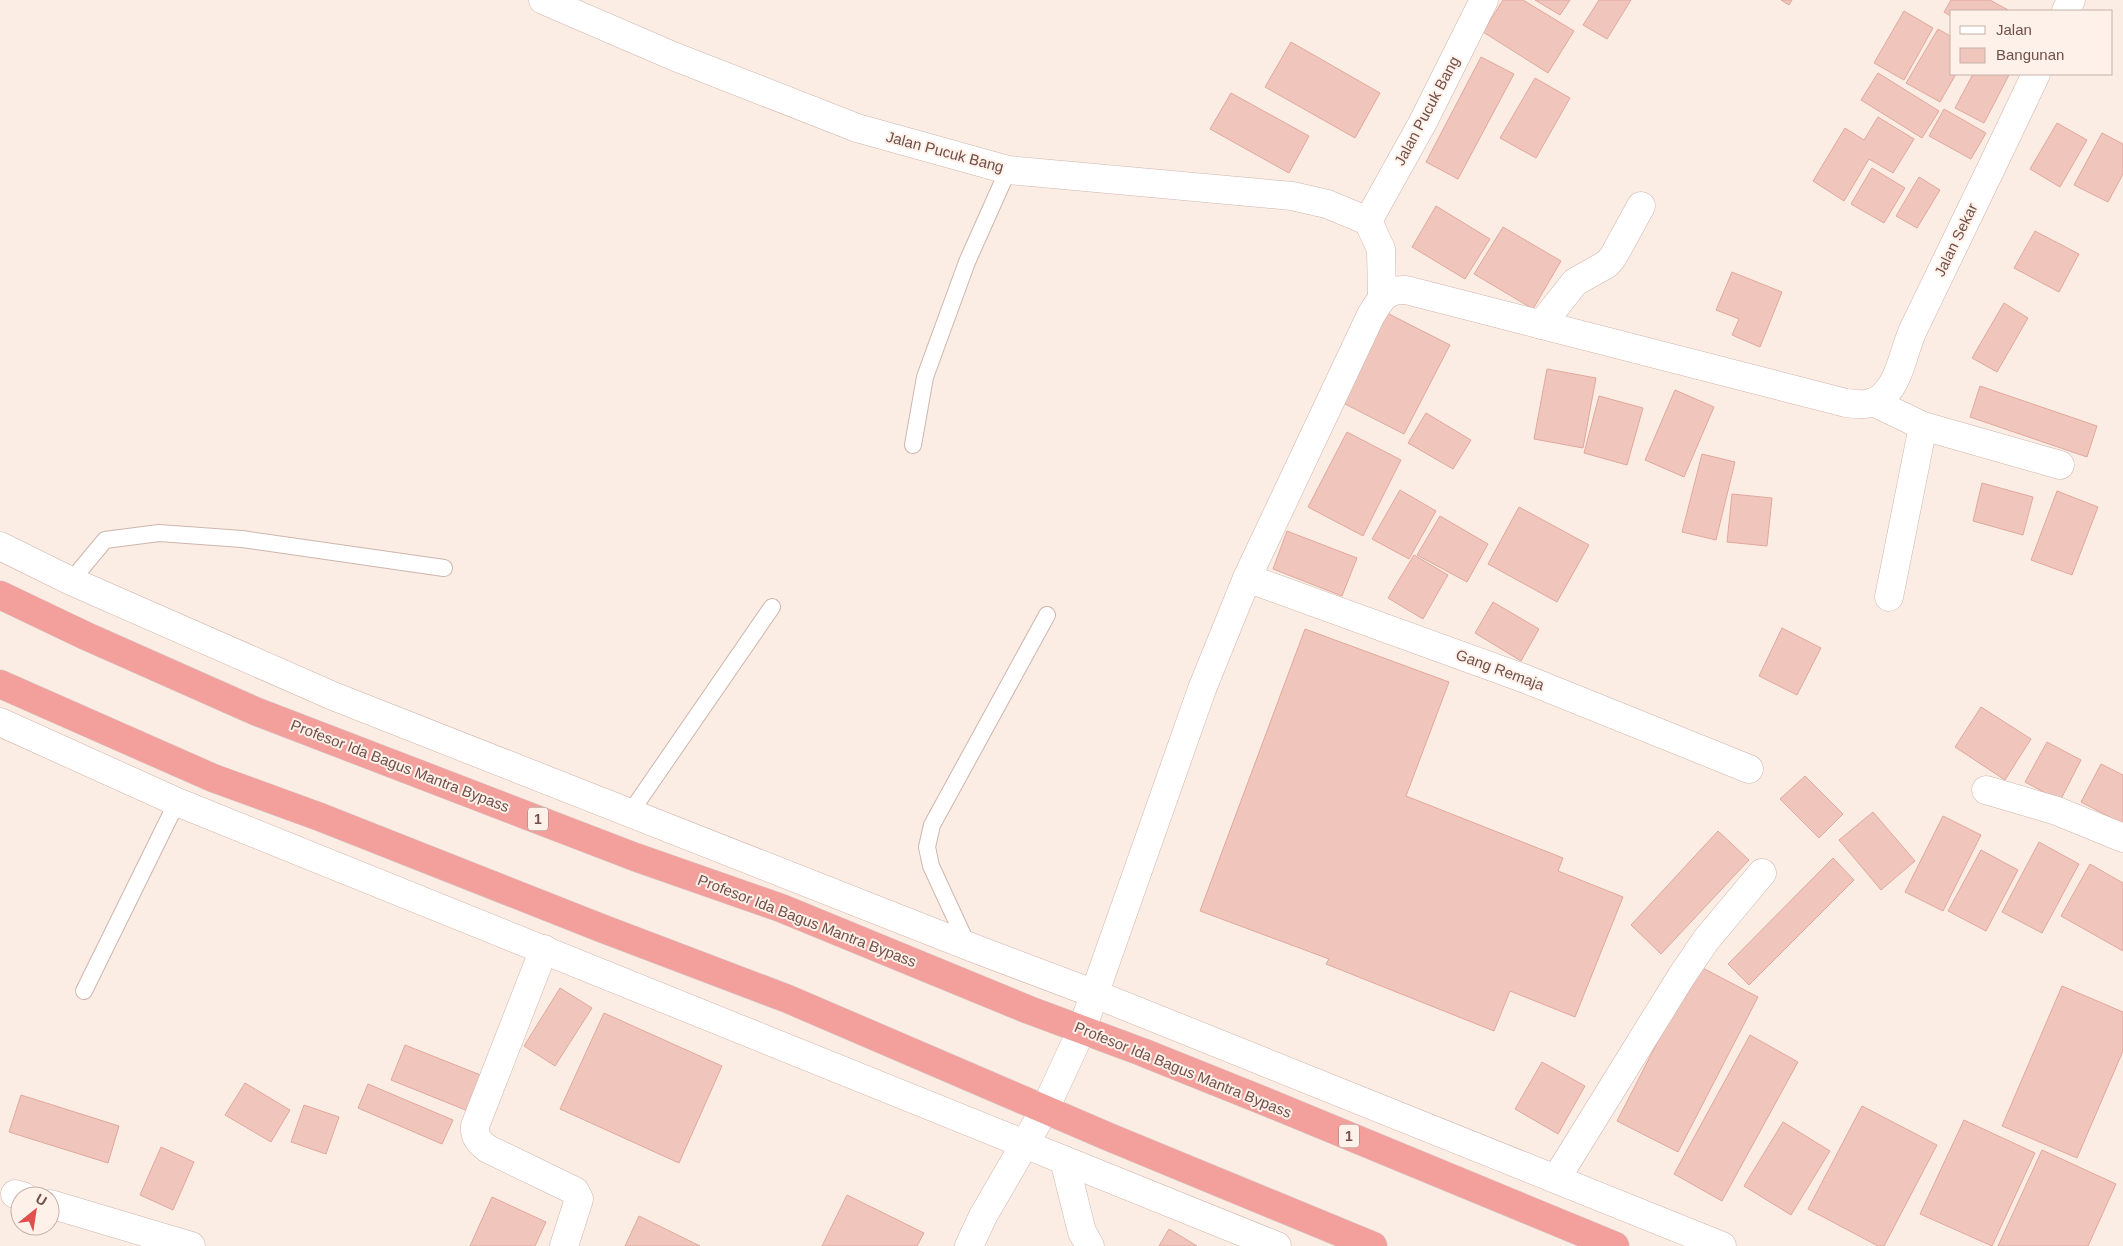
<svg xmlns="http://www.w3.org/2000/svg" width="2123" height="1246" font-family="Arial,sans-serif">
<rect width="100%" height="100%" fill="#fbede3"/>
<!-- building -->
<g fill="#efc5bc" stroke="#e1a89d">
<polygon points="1503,0 1523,0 1574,31 1548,73 1483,32"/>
<polygon points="1535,0 1570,0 1560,15"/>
<polygon points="1599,0 1631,0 1607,39 1583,25"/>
<polygon points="1781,0 1792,0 1789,5"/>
<polygon points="1951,0 1990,0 2010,11 1952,11 1952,17 1944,12"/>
<polygon points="1904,11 1933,28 1904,80 1874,63"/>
<polygon points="1938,29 1952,37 1952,74 1956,74 1940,102 1906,83"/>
<polygon points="1291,42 1380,93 1355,138 1265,87"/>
<polygon points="1481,57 1514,74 1458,179 1426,162"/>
<polygon points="1878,73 1939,111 1922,138 1861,100"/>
<polygon points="1973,74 2005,74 2009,75 1984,123 1955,108"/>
<polygon points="1535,78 1570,98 1536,158 1500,138"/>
<polygon points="1231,93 1309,136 1289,173 1210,129"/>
<polygon points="1944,109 1986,133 1971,159 1929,136"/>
<polygon points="1878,117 1914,139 1893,173 1869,159 1844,201 1813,181 1845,128 1864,140"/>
<polygon points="2057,123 2087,140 2060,187 2030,169"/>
<polygon points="2102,133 2123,144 2123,174 2108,202 2074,185"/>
<polygon points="1872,168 1905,188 1884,223 1851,204"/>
<polygon points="1919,177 1940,190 1917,228 1896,216"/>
<polygon points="1436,206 1490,239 1465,279 1412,247"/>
<polygon points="1503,227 1561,261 1533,309 1474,274"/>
<polygon points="2035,231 2079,254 2059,292 2014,268"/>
<polygon points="1732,272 1782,292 1760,347 1732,335 1739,319 1716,310"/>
<polygon points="2004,303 2028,318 1997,372 1972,358"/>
<polygon points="1387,313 1450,345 1404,434 1341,402"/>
<polygon points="1547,369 1596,378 1583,448 1534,439"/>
<polygon points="1980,386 2097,426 2087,457 1970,417"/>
<polygon points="1675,390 1714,407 1684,477 1645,460"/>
<polygon points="1599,396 1643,408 1627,465 1584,453"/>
<polygon points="1426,413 1471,440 1453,469 1408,443"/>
<polygon points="1347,432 1401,460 1363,536 1308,507"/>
<polygon points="1702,454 1735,462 1716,540 1682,532"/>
<polygon points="1982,483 2033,497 2023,535 1973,521"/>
<polygon points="1400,490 1436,511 1409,559 1372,539"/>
<polygon points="2057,491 2098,507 2072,575 2031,560"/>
<polygon points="1732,494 1772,498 1767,546 1727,542"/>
<polygon points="1519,507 1589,545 1557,602 1488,564"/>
<polygon points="1440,516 1488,544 1467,582 1417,555"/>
<polygon points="1287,531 1357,558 1342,596 1273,569"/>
<polygon points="1414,555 1448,575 1423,619 1388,598"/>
<polygon points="1493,602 1539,629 1521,661 1475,633"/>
<polygon points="1782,628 1821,648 1797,695 1759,676"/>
<polygon points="1305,629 1449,682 1406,796 1563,858 1558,871 1623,897 1575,1017 1510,991 1494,1031 1326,964 1329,959 1200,911"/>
<polygon points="1981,707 2031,739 2005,780 1955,747"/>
<polygon points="2047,742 2081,760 2060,801 2025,782"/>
<polygon points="2101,764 2123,775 2123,824 2081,802"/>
<polygon points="1805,776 1843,814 1819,838 1780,799"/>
<polygon points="1873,812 1915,861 1881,890 1839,840"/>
<polygon points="1943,816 1981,835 1943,911 1905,892"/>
<polygon points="1718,831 1749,860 1661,954 1631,925"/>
<polygon points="2039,842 2079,864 2042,933 2002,912"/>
<polygon points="1981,850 2018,870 1986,931 1948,911"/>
<polygon points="1833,858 1854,880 1749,985 1728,964"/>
<polygon points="2090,864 2123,883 2123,951 2061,916"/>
<polygon points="1697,965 1758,997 1678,1152 1617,1121"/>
<polygon points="2062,986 2123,1012 2123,1051 2077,1158 2002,1126"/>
<polygon points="560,988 592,1008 555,1066 524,1046"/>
<polygon points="604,1013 722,1066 679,1163 560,1109"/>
<polygon points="1750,1035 1798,1062 1722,1201 1674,1174"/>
<polygon points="405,1045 488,1078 473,1113 391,1080"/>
<polygon points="1542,1062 1585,1086 1558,1134 1515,1109"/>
<polygon points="245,1083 290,1110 271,1142 225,1115"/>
<polygon points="368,1084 453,1120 442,1144 358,1108"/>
<polygon points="21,1095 119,1126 108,1163 9,1132"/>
<polygon points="304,1105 339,1117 326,1154 291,1142"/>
<polygon points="1862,1106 1937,1145 1884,1246 1878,1246 1808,1209"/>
<polygon points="1964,1120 2035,1153 1992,1246 1920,1214"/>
<polygon points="1783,1122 1830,1151 1791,1215 1744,1186"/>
<polygon points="161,1147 194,1162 173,1210 140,1195"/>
<polygon points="2042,1150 2116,1184 2088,1246 1998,1246"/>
<polygon points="847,1195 924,1233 917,1246 822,1246"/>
<polygon points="492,1197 546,1222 535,1246 470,1246"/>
<polygon points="639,1216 700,1246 625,1246"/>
<polygon points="1169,1229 1197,1246 1159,1246"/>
</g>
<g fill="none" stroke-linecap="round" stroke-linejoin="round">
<defs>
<g id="lane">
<polyline points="913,445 925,377 967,262 1008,170"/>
<polyline points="71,581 105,540 159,533 242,539 444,568"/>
<polyline points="630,813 772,607"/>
<polyline points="968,946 931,866 927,847 932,825 1047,615"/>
<polyline points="84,991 177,802"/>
</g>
<g id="street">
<polyline points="543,0 673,56 857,128 1008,170 1292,196 1327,204 1368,221"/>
<polyline points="1382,297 1381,249 1368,221 1423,122 1484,0"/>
<polyline points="1541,325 1575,282 1607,264 1613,257 1641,206"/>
<polyline points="1873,402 1923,426 2060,465"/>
<polyline points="1247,578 1523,678 1749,769"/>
<polyline points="1889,597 1923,426"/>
<polyline points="1986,790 2057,811 2123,838"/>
<path d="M544 949 475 1126C474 1137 479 1142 488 1149L575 1191 579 1199 564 1246"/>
<polyline points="1064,1160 1082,1232 1090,1246"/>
<polyline points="1556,1179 1681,977 1706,940 1762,873"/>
<polyline points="15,1194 23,1196"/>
<polyline points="50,1204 191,1246"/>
<polyline points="969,1246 983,1216 1045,1109 1082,1029"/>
</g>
<g id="secondary">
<polyline points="2066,11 2071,0"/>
<polyline points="0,546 71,581 333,696 968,946 1095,994 1722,1246"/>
<polyline points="0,722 177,802 1277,1246"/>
<path d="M1082 1029 1202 689 1247 578 1371 315C1381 299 1386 289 1406 290L1846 403C1861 405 1874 406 1885 394 1901 378 1904 348 1914 328 1955 243 1996 159 2036 74"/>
</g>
<g id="highway">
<polyline points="0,595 86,636 255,711 635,857 781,908 1029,1010 1142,1052 1269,1103 1615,1246"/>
<polyline points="0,684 213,778 320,817 601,928 788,999 1109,1137 1373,1246"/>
</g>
</defs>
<!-- lane casing -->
<use href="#lane" stroke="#ceb5ad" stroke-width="18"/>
<!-- street casing -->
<use href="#street" stroke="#ceb5ad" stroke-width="29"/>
<!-- secondary casing -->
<use href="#secondary" stroke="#d1b3ab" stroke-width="29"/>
<!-- highway casing -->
<use href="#highway" stroke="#d5cac9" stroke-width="29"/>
<!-- lane -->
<use href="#lane" stroke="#fff" stroke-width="16"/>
<!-- street -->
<use href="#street" stroke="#fff" stroke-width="28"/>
<!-- secondary -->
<use href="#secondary" stroke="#fff" stroke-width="28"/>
<!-- highway -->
<use href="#highway" stroke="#f3a09d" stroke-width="28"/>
</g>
<g text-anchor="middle" stroke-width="4" stroke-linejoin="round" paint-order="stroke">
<!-- shield labels -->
<g fill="#fef1e9" stroke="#9c807a" stroke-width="1">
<rect x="528" y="807.5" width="20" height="23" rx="4"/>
<rect x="1339" y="1124.5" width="20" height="23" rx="4"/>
</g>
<g font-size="14" font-weight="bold" fill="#72504a">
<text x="538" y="824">1</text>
<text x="1349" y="1141">1</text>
</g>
<!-- street labels -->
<g font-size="15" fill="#72504a" stroke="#fef1e9">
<text transform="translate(1427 111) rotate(-62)" y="5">Jalan Pucuk Bang</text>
<text transform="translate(945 152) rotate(15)" y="5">Jalan Pucuk Bang</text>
<text transform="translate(1956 240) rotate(-64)" y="5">Jalan Sekar</text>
<text transform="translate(1500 670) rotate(20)" y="5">Gang Remaja</text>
<text transform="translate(400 766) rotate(21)" y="5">Profesor Ida Bagus Mantra Bypass</text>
<text transform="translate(807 921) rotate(21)" y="5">Profesor Ida Bagus Mantra Bypass</text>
<text transform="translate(1183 1070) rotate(22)" y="5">Profesor Ida Bagus Mantra Bypass</text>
</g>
</g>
<!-- legend -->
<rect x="1950" y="10" width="162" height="65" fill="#fef1e9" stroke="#c6b1a9"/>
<rect x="1960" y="26" width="25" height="8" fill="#ffffff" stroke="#c6b1a9"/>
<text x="1996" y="35" font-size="15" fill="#72504a">Jalan</text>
<rect x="1960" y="48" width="25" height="15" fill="#efc5bc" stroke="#c6b1a9"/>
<text x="1996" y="60" font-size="15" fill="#72504a">Bangunan</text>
<!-- north arrow -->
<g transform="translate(35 1211) rotate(30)"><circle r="24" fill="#fef1e9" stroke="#c6b1a9"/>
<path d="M0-4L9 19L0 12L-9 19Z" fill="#e04e4d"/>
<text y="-8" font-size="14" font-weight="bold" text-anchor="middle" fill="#72504a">U</text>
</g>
</svg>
